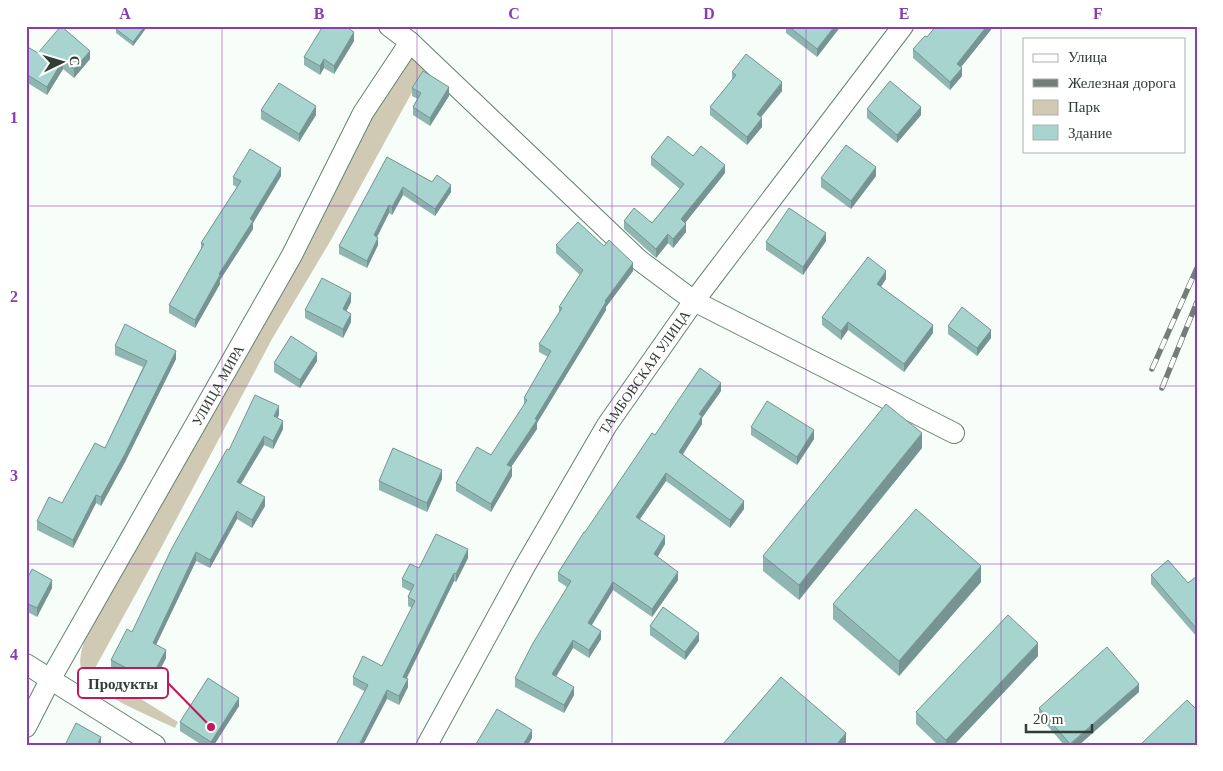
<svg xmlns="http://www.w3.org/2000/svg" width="1223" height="771" font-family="'Times New Roman',serif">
<rect width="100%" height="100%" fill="#f7fdf9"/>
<!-- green -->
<path fill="#d0cab5" d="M416 57 427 65 331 240 272 339 161 548 94 670 178 722 175 728C154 718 93 693 83 674 77 662 82 648 86 636L395 71 411 58Z"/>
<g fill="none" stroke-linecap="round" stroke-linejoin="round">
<defs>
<g id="minor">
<polyline points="389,26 410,42 639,260 694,301 954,433"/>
<polyline points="26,664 155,745"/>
<path id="s1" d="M26 727 51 678 292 255 363 113 410 42"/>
<path id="s2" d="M427 745 525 566 607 425 694 301 903 26"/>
</g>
</defs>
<!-- minor casing -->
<use href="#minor" stroke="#678270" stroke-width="22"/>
<!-- minor -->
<use href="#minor" stroke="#fff" stroke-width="20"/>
<defs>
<g id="rail">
<polyline points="1152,369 1197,268"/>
<polyline points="1162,388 1197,302"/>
</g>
</defs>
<!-- rail casing -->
<use href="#rail" stroke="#747e78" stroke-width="5.5"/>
<!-- rail -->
<use href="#rail" stroke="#fff" stroke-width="4" stroke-dasharray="11" stroke-linecap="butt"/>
</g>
<!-- wall -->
<g fill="#90b6b2">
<polygon points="147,26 133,46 116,33 116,29"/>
<polygon points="786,26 841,26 817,57 786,33"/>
<polygon points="936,26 994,26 961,67 962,76 950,90 913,58 913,49 927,37"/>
<polygon points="354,41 334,74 324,68 320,75 304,65 304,57"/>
<polygon points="26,46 38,53 90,59 74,78 63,69 47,95 26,82"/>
<polygon points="732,72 782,91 761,117 762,127 747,145 710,115 710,107 732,80"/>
<polygon points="412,88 449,96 430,126 413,115 413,107 418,99 412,96"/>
<polygon points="867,109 921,115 897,143 867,118"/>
<polygon points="261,110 316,115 299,142 261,119"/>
<polygon points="693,156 725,173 685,223 686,232 673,248 668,243 656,258 624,229 624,221 652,223 680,189 651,165 651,157"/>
<polygon points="387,157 451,192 435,216 403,195 392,215 389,213 377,237 378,245 367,268 339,254 339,246"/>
<polygon points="281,176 253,223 253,229 220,280 220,284 195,328 169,313 169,305 201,249 201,243 237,187 233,185 233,177"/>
<polygon points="876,176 851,209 821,187 821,178"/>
<polygon points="826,241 803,275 766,250 766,242"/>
<polygon points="556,245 604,246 633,271 606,307 606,310 537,423 537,429 511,467 512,476 491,512 456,491 456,483 491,455 524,406 524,398 548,357 539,352 539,344 559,313 559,307 580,275 556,253"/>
<polygon points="886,279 881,287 933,333 904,372 848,330 841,340 822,325 822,317"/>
<polygon points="351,302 346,311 351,322 343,338 305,318 305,310"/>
<polygon points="948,326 991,338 977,356 948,334"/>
<polygon points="115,346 176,359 125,462 101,506 96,503 73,548 37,530 37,521 62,503 105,448 143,367 115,355"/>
<polygon points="317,361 300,388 274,372 274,363"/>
<polygon points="721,391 702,418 702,424 683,454 744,509 730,528 666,481 639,520 665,544 657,557 678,580 652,617 613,590 592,625 601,639 589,658 573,648 556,677 574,695 564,713 515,687 515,678 567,587 558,581 558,573 585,532"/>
<polygon points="279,415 277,418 283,429 273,449 264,445 241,484 265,506 252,528 237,519 210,568 196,561 156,645 166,658 150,689 111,668 111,660 132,632 229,450"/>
<polygon points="751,427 814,439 797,465 751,435"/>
<polygon points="922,448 799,600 763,571 763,556"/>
<polygon points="442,479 427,512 379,490 379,481"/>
<polygon points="468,558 456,582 454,581 407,678 408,687 399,705 387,699 364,691 353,685 353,677 382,666 412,608 408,606 408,597 410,591 402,587 402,579 419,568"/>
<polygon points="1151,575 1188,583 1197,576 1197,637 1151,584"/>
<polygon points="26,581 52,588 37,617 26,611"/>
<polygon points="981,582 899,676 833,619 833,604"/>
<polygon points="650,626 699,641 685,660 650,635"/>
<polygon points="1038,656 954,745 938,745 916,724 916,712"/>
<polygon points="1139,692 1079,745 1064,745 1039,716 1039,708"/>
<polygon points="239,706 214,745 202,745 180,731 180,722"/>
</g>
<!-- shaded-wall -->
<g fill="#769491">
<polygon points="145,26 147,26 147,27 133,46 133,42"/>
<polygon points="835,26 841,26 817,57 817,49"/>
<polygon points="987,26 994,26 957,72 957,64"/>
<polygon points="354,32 354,41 334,74 334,66"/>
<polygon points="90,51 90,59 74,78 74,69"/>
<polygon points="324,59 324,68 320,75 320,66"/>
<polygon points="63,60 63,69 47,95 47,87"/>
<polygon points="962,68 962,76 950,90 950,82"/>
<polygon points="782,82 782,91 757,122 757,114"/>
<polygon points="449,87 449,96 430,126 430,118"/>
<polygon points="316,106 316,115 299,142 299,134"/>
<polygon points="921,107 921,115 897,143 897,135"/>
<polygon points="762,118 762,127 747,145 747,137"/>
<polygon points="725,165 725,173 681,228 681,219"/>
<polygon points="876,167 876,176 851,209 851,201"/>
<polygon points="281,168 281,176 253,223 253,229 220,280 220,284 195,328 195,320 219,274 250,219"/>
<polygon points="451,185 451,192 435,216 435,209"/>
<polygon points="403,187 403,195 392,215 392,207"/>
<polygon points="389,205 389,213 374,243 374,235"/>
<polygon points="686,224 686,232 673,248 673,239"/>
<polygon points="826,233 826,241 803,275 803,267"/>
<polygon points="668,234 668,243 656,258 656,249"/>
<polygon points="378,238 378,245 367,268 367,261"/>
<polygon points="633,263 633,271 606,307 606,310 537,423 537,429 507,473 507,465 605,301"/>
<polygon points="886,271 886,279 877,292 877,284"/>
<polygon points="351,293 351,302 343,318 343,309"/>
<polygon points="351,314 351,322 343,338 343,329"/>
<polygon points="848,322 848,330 841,340 841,331"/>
<polygon points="933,325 933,333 904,372 904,364"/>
<polygon points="991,330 991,338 977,356 977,348"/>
<polygon points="176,351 176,359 125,462 101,506 101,497"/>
<polygon points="317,353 317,361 300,388 300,380"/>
<polygon points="721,383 721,391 702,418 702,424 679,460 679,452 699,414"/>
<polygon points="279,406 279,415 274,424 274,416"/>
<polygon points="283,421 283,429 273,449 273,441"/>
<polygon points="814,430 814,439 797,465 797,457"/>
<polygon points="922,433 922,448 799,600 799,585"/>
<polygon points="264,436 264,445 237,490 237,482"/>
<polygon points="512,467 512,476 491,512 491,504"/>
<polygon points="442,470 442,479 427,512 427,503"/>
<polygon points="666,473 666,481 636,525 636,517"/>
<polygon points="96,495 96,503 73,548 73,540"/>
<polygon points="265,497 265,506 252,528 252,520"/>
<polygon points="744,501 744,509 730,528 730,520"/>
<polygon points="237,511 237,519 210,568 210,560"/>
<polygon points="665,536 665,544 654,563 654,554"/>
<polygon points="468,549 468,558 456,582 456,574"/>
<polygon points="196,552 196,561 153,651 153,643"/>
<polygon points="981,566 981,582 899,676 899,661"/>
<polygon points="678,572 678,580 652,617 652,609"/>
<polygon points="454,573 454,581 403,685 403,677"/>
<polygon points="52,580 52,588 37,617 37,608"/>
<polygon points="613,582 613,590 588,631 588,623"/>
<polygon points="601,631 601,639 589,658 589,650"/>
<polygon points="699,633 699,641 685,660 685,652"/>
<polygon points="573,640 573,648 552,683 552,674"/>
<polygon points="1038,643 1038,656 954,745 946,745 946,740"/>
<polygon points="166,650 166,658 150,689 150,680"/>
<polygon points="408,679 408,687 399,705 399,696"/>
<polygon points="1139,684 1139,692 1079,745 1070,745"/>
<polygon points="574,687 574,695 564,713 564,705"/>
<polygon points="387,690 387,699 363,745 359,745"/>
<polygon points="239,698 239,706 214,745 211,745 211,742"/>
<polygon points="532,730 532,738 528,745 523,745"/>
<polygon points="846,733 846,745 836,745"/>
<polygon points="101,737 101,745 97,745"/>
</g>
<!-- building -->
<g fill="#a8d4cf" stroke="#769491">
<polygon points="61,26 90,51 74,69 63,60 47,87 26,74 26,46 38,53"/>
<polygon points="117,26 145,26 133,42 116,29"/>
<polygon points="323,26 345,26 354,32 334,66 324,59 320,66 304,57"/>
<polygon points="788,26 835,26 817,49"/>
<polygon points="936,26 987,26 957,64 962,68 950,82 913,49 925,36 927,37"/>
<polygon points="746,54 782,82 757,114 762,118 747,137 710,107 736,75 732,72"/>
<polygon points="423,71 449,87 430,118 413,107 421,93 412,88"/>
<polygon points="890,81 921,107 897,135 867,109"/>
<polygon points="279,83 316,106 299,134 261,110"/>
<polygon points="668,136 693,156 701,146 725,165 681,219 686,224 673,239 668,234 656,249 624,221 634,208 652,223 684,184 651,157"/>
<polygon points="846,145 876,167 851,201 821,178"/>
<polygon points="250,149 281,168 250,219 253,221 219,274 220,275 195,320 169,305 204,244 201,243 241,181 233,177"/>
<polygon points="387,157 432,182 437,175 451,185 435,209 403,187 392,207 389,205 374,235 378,238 367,261 339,246"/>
<polygon points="789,208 826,233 803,267 766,242"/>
<polygon points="578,222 604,246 609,240 633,263 605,301 606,302 535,419 537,420 507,465 512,467 491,504 456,483 477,447 491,455 527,400 524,398 551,351 539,344 562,308 559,307 583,270 556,245"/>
<polygon points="868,257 886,271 877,284 933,325 904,364 848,322 841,331 822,317"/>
<polygon points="322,278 351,293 343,309 351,314 343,329 305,310"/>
<polygon points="962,307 991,330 977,348 948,326"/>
<polygon points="125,324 176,351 125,454 101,497 96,495 73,540 37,521 49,497 62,503 95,443 105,448 147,361 115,346"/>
<polygon points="291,336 317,353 300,380 274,363"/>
<polygon points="700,368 721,383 699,414 702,416 679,452 744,501 730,520 666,473 636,517 665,536 654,554 678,572 652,609 613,582 588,623 601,631 589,650 573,640 552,674 574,687 564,705 515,678 533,643 571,581 558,573 584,532 585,532 652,433 655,435"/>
<polygon points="255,395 279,406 274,416 283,421 273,441 264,436 237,482 265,497 252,520 237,511 210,560 196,552 153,643 166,650 150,680 111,660 127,629 132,632 172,548 227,449 229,450"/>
<polygon points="767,401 814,430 797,457 751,427"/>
<polygon points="886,404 922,433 799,585 763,556"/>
<polygon points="393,448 442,470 427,503 379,481"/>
<polygon points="916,509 981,566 899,661 833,604"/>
<polygon points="436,534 468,549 456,574 454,573 403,677 408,679 399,696 387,690 359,745 336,745 368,685 353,677 363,656 382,666 415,601 408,597 414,585 402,579 410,564 419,568"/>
<polygon points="1168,560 1188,583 1197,576 1197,629 1151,575"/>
<polygon points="32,569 52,580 37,608 26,603 26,581"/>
<polygon points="663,607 699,633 685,652 650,626"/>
<polygon points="1008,615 1038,643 946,740 916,712"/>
<polygon points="1107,647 1139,684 1070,744 1039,708"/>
<polygon points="781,677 846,733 836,745 722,745"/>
<polygon points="208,678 239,698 211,742 180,722"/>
<polygon points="1187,700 1197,710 1197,745 1140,745"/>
<polygon points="497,709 532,730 523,745 476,744"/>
<polygon points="76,723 101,737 97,745 65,745"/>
</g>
<!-- grid -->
<path fill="none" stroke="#893daf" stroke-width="1" stroke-opacity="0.55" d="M222 26V745M417 26V745M612 26V745M806 26V745M1001 26V745M26 206H1197M26 386H1197M26 564H1197"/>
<g text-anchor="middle" stroke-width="4" stroke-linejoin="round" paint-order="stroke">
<!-- street labels -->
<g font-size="14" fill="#313d35" stroke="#fff">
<text dy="5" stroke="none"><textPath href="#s2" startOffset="432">ТАМБОВСКАЯ УЛИЦА</textPath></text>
<text dy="5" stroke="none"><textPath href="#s1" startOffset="392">УЛИЦА МИРА</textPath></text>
</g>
</g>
<!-- callouts -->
<path fill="none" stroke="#c2185b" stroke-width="2" d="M211 727L168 683"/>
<circle fill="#c2185b" stroke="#fff" stroke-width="2" cx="211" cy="727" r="5"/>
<rect fill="#fff" stroke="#c2185b" stroke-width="2" x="78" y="668" width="90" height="30" rx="5"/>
<g font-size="15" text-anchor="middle" font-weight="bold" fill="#313d35">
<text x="123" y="689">Продукты</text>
</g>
<!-- border -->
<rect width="1223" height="771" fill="none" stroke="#ffffff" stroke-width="55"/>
<!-- legend -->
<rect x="1023" y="38" width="162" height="115" fill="#ffffff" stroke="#adb1ae"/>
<rect x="1033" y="54" width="25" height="8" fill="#ffffff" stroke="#adb1ae"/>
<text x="1068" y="62" font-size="15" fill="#313d35">Улица</text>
<rect x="1033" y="79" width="25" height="8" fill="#747e78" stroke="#adb1ae"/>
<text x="1068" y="88" font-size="15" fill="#313d35">Железная дорога</text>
<rect x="1033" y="100" width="25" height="15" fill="#d0cab5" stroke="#adb1ae"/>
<text x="1068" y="112" font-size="15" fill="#313d35">Парк</text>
<rect x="1033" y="125" width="25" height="15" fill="#a8d4cf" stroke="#adb1ae"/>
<text x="1068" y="138" font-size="15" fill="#313d35">Здание</text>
<!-- north arrow -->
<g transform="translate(62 62) rotate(85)" stroke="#ffffff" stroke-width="4" paint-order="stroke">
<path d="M0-4L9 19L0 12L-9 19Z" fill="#313d35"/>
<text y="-8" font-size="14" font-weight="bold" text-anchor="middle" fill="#313d35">С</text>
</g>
<!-- scale -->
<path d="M1026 724v8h66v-8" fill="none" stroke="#313d35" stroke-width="2.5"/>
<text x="1033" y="724" font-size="15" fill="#313d35" stroke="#ffffff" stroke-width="4" paint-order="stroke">20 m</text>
<rect x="28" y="28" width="1168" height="716" fill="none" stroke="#893daf" stroke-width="2"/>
<g font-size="16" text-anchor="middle" font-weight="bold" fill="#893daf">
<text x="125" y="19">A</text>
<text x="319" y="19">B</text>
<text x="514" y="19">C</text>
<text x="709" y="19">D</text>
<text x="904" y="19">E</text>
<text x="1098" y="19">F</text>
<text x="14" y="123">1</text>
<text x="14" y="302">2</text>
<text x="14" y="481">3</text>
<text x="14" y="660">4</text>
</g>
</svg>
